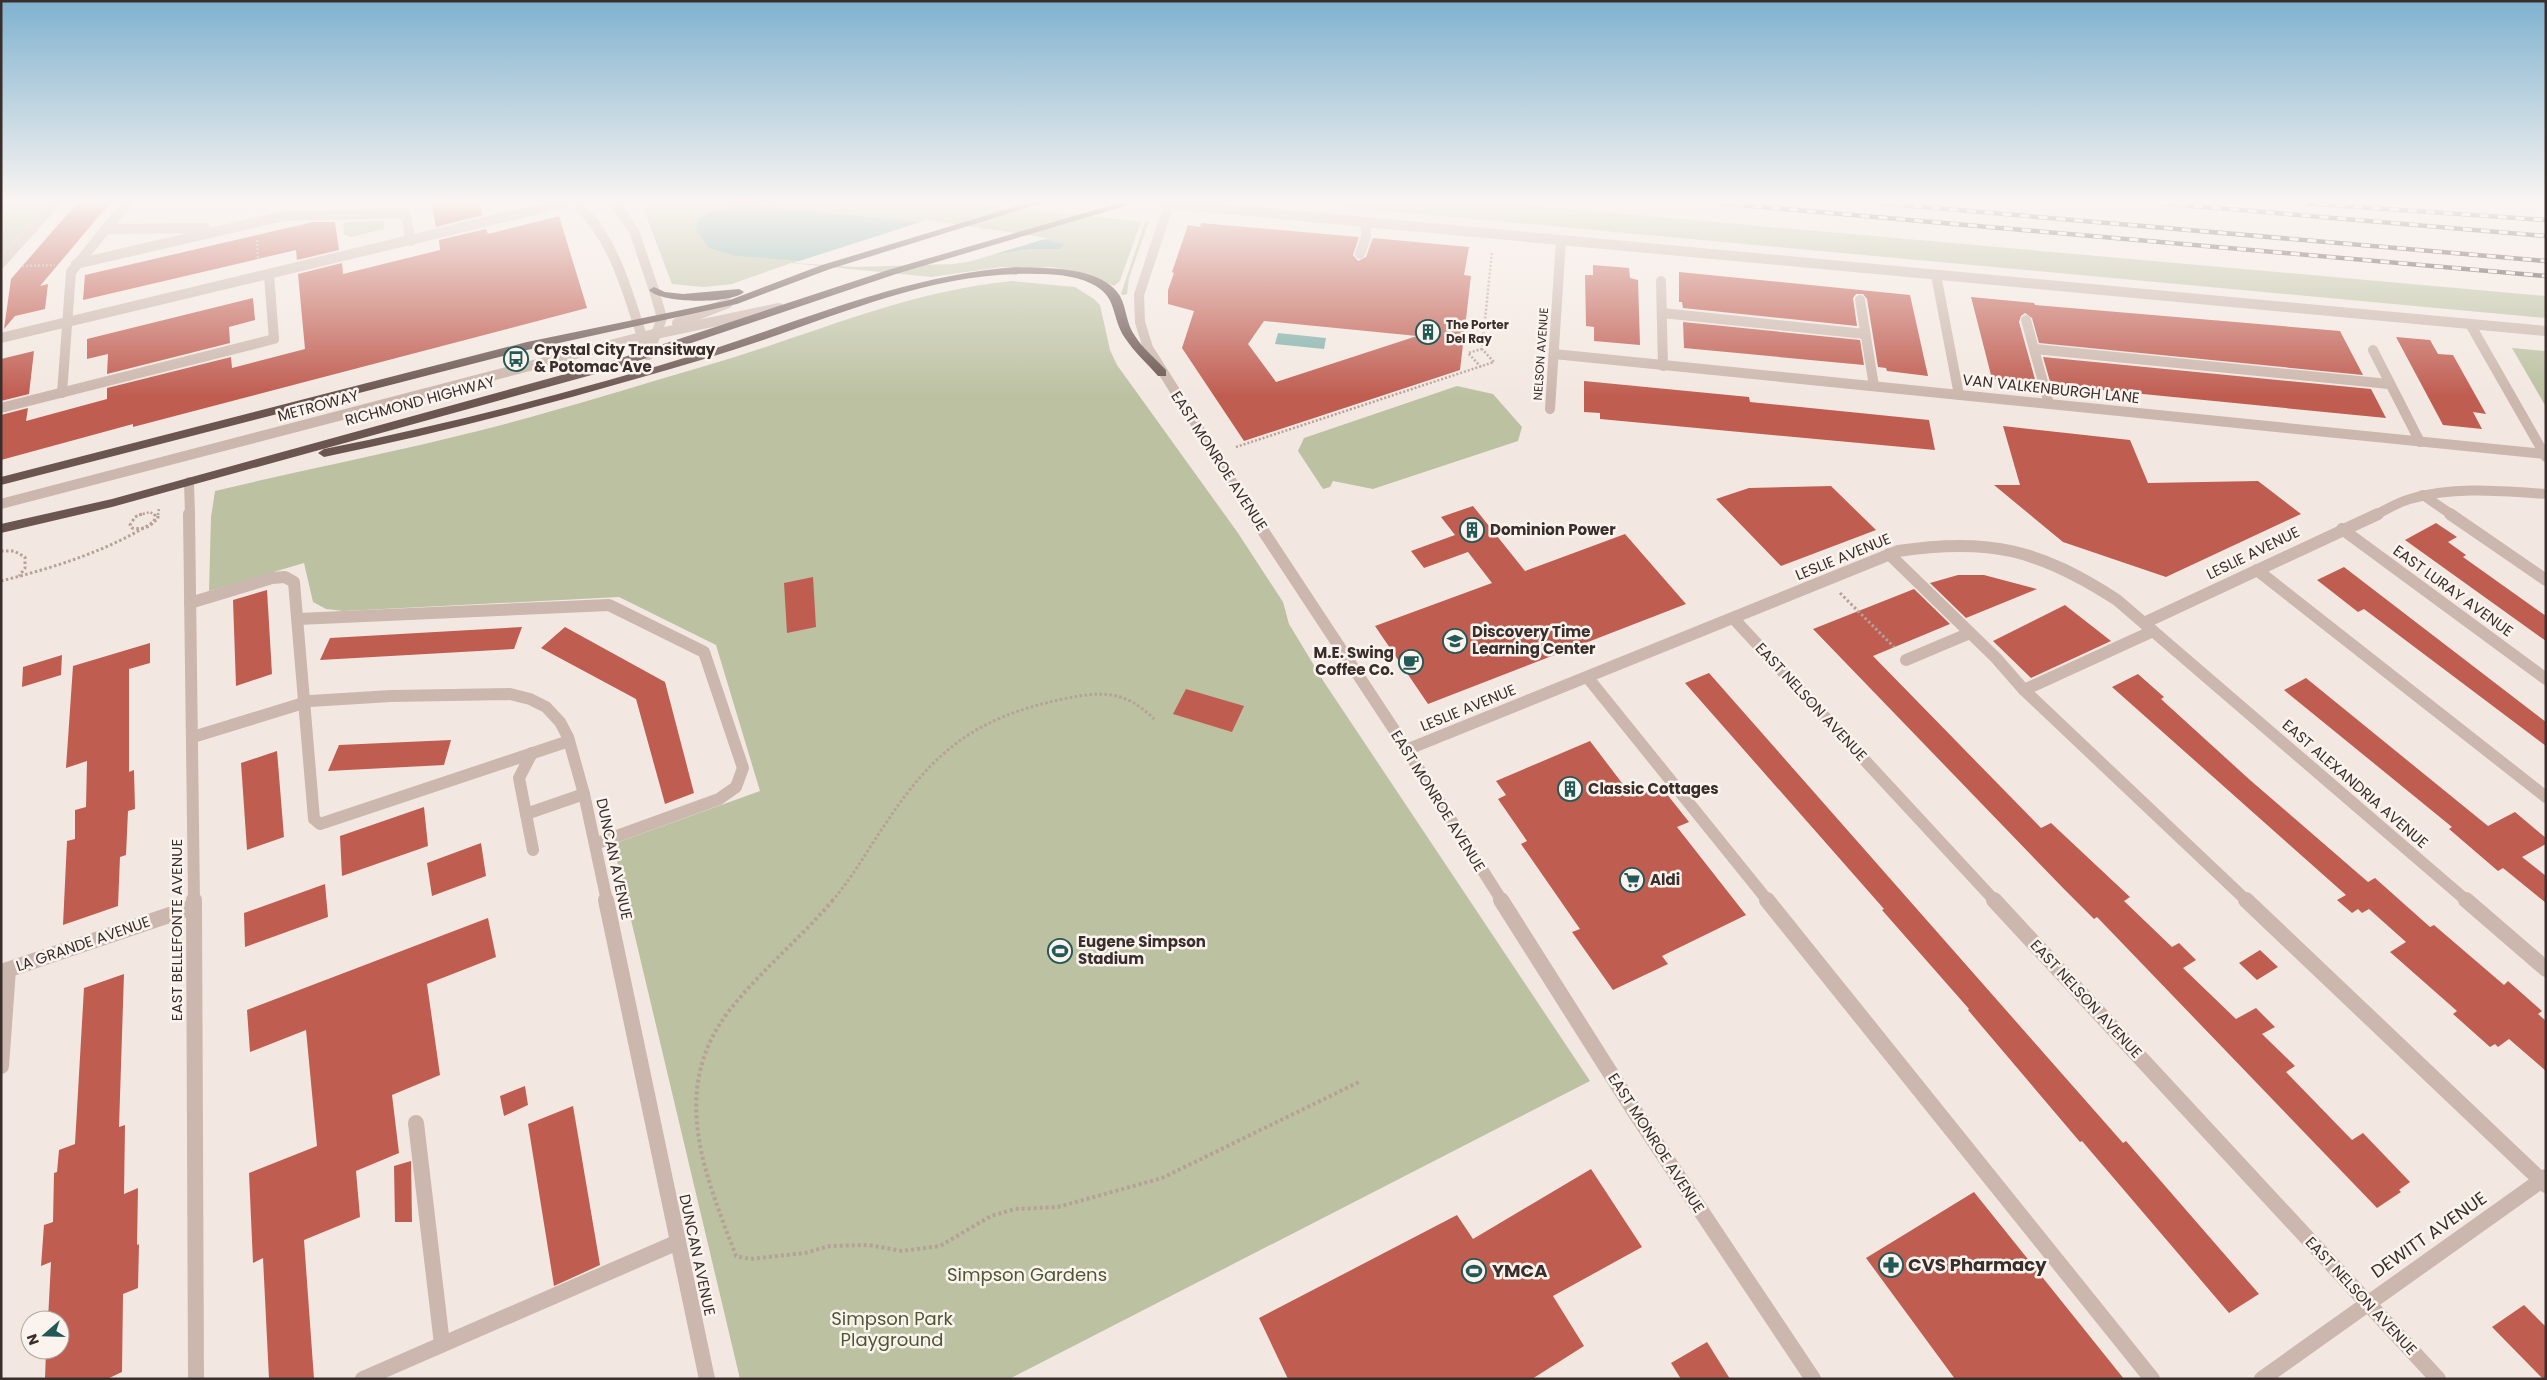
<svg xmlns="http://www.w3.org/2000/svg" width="2547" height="1380" font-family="Poppins,sans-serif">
<rect width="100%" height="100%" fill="#f3e8e1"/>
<!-- green -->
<g fill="#bbc1a1">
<polygon points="1,203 48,203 1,255"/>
<polygon points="645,203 964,203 1138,221 1140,224 1120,281 1114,286 1093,276 1053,267 1001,267 931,277 791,263 732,284 704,287 672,284 644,210"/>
<polygon points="1301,203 1503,203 2546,296 2546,318"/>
<polygon points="383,221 384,229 351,237 344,234 343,224 347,222"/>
<polygon points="1149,221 1129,278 1127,294 1123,295 1121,294 1145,222"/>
<path d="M1012 281 1075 287 1094 299 1100 305 1110 350 1117 365 1238 533 1283 602 1289 624 1324 682 1590 1081 1009 1379H740L613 844 760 791 716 645 619 597 343 611 326 609 313 602 304 563 209 591 211 517 215 491C302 470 391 453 478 431 554 412 629 388 705 366 810 336 901 292 1012 281Z"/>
<polygon points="2512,348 2546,351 2546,407"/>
<polygon points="1457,386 1493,394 1522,427 1518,441 1373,489 1333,481 1330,487 1323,489 1298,451 1304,438"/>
</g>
<!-- water -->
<g fill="#81afaa">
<polygon points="744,205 938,224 1051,241 1064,245 1059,249 1029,249 954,261 855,265 736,256 709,248 696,229 698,219 713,211"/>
<polygon points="1278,333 1326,338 1324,349 1275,344"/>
</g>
<!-- pier -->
<polygon fill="#f3e8e1" points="927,220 1048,238 972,261 954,264 855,267 793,263"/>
<!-- building -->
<g fill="#c05d51" fill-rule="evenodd">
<polygon points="77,203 110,203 40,286 48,284 45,309 15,316 4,329 11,279"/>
<polygon points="431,203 480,203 483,215 436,227"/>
<polygon points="559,216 587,308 133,427 133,424 1,460 1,415 28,408 26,421 107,399 107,388 231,357 232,368 305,349 298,274 342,263 343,274 440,250 439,240 486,229 488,234"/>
<polygon points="313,222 335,222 339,250 297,260 296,250 83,300 85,275"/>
<path d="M1201 223 1359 237 1353 255 1358 261 1366 257 1373 238 1469 247 1464 275 1471 276 1460 370 1244 441 1182 348 1194 311 1168 304V290L1174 273 1172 272 1188 225 1200 227ZM1264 321 1417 336 1276 382 1248 344Z"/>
<polygon points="1593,265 1629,268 1630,278 1638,280 1640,345 1594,341 1594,327 1586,326 1585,275 1593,275"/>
<polygon points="1679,272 1910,295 1928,376 1887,371 1886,368 1878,367 1867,299 1863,294 1856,294 1853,298 1857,326 1683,308 1682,302 1679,302"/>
<polygon points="1971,297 2034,303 2035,305 2340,331 2363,375 2039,343 2032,318 2025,313 2021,316 2019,322 2036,383 1992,379"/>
<polygon points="253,298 255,320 229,327 230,343 107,374 108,354 87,359 87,339"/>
<polygon points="1683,322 1860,340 1864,365 1684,348"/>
<polygon points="2396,337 2430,340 2438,354 2453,355 2486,414 2473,412 2482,429 2443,425"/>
<polygon points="34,351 29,394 1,401 1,359"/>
<polygon points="2043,357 2371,389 2386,418 2051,385"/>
<polygon points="1584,381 1749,397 1750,402 1929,420 1935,450 1600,419 1600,413 1584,412"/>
<polygon points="2003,426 2130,440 2148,483 2258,481 2301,514 2166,577 2063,542 1994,485 2020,485"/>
<polygon points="1831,486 1876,530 1781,566 1716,499 1749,488"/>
<polygon points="1473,506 1525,571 1625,534 1686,604 1428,704 1375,626 1492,583 1468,552 1424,568 1411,551 1455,535 1441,517"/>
<polygon points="2436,523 2457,537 2448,542 2466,555 2463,557 2546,616 2546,641 2405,540"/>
<polygon points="2344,567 2546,722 2546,746 2364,609 2358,612 2317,580"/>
<polygon points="1958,575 1984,575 2037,589 1966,618 1930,583"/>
<polygon points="813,577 816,627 787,633 784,583"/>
<polygon points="1914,589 1950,624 1873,656 2041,828 2051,823 2130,897 2124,901 2172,947 2179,943 2196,960 2183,968 2236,1019 2256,1008 2275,1027 2262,1034 2295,1066 2286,1072 2352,1140 2363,1133 2410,1182 2399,1190 2401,1192 2377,1208 2097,917 2094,919 2062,887 1813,629"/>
<polygon points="267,590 272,674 236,686 233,600"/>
<polygon points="2065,605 2111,641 2031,678 1993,641"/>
<polygon points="522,627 514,649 320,660 330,638"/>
<polygon points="565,627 665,682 694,793 665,804 636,699 541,648"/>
<polygon points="150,643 150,663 129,669 129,772 134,770 135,809 128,811 126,855 120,857 118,906 63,925 67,841 75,839 75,810 86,807 87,761 66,768 73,666"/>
<polygon points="62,655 61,675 22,687 23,667"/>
<polygon points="1709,673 2123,1143 2126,1141 2259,1294 2229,1313 2082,1141 2080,1142 2063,1122 1968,1010 1969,1009 1882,910 1884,909 1685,683"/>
<polygon points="2138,674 2164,697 2161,699 2250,780 2368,882 2375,878 2430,927 2434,925 2504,985 2508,981 2542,1011 2538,1014 2546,1021 2546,1071 2509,1039 2498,1047 2495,1044 2490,1047 2453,1014 2457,1011 2390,952 2406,942 2369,909 2362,913 2358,909 2352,913 2337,900 2346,895 2112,687"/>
<polygon points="2306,678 2488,826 2515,812 2546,838 2546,844 2522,857 2546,876 2546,903 2503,868 2498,871 2449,829 2452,827 2284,690"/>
<polygon points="1186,689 1244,706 1232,732 1173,714"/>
<polygon points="451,740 444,765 328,771 339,745"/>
<polygon points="1590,741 1625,787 1635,783 1641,791 1658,783 1689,822 1677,827 1746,915 1662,956 1668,964 1613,990 1572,932 1580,929 1521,844 1527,841 1498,799 1506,795 1496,781"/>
<polygon points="277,751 284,837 247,850 241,763"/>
<polygon points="424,807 428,846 342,876 340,836"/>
<polygon points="481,843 486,876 432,896 427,863"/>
<polygon points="325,884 328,917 245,947 244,913"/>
<polygon points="488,918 496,957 427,984 440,1075 392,1095 399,1153 356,1171 360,1217 304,1240 314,1379 269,1379 263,1258 253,1263 249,1173 317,1146 306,1030 250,1052 247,1010"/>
<polygon points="2260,950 2278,967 2257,980 2239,963"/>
<polygon points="124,974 119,1127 125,1125 124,1194 138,1188 137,1245 139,1244 138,1288 123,1294 122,1372 107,1379 45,1379 46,1350 60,1350 60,1320 48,1320 51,1262 41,1266 44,1225 53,1222 54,1173 57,1172 59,1150 75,1144 84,988"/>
<polygon points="525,1086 528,1105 504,1116 500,1096"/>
<polygon points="573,1106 600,1265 554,1286 528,1124"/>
<polygon points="411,1161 412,1222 395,1222 394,1166"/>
<polygon points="1591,1169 1642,1247 1553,1296 1584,1346 1532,1379 1288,1379 1259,1318 1457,1215 1473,1239"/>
<polygon points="1974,1192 2124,1379 1955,1379 1866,1258"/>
<polygon points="2524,1305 2546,1327 2546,1379 2543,1379 2492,1327"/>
<polygon points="1707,1342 1730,1379 1681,1379 1671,1363"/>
</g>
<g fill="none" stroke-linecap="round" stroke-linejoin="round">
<!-- path-far2 -->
<g stroke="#b6a197" stroke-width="2.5" stroke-dasharray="2 2" stroke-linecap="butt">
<polyline points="257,240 258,259"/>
<polyline points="22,266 55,265"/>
<polyline points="1481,367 1468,353 1482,349"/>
<polyline points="1236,447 1494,362 1482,349 1492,251"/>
<polyline points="139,515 150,512 155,515"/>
<polyline points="158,515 159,508"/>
</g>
<!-- path-far1 -->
<g stroke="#b6a197" stroke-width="3" stroke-dasharray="2.5 2.5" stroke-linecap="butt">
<path d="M142 514 135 517 130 525 132 528C143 530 156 527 155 514"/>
<polyline points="1,551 14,551 25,557 25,568 19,576"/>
<path d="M1 581C56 567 111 550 158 519V514"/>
<polyline points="1840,593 1894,647"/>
<path d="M832 901C853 877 868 849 886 823 934 750 977 717 1063 699 1102 691 1125 690 1154 719"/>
</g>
<!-- path -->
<path stroke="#b6a197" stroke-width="4" stroke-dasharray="3 3" stroke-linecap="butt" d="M833 900C800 939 760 971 729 1011 668 1090 705 1174 736 1256L750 1259 805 1253 830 1246 869 1245 902 1251 940 1246 991 1216 1015 1209 1058 1207 1162 1178 1361 1081"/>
<!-- service-far2 -->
<g stroke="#cbb7ad" stroke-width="10">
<polyline points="105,229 205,228"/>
<polyline points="1360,254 1366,237 1366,222"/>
<polyline points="76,264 284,216 405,213 411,241"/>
<polyline points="1661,281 1663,366"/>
<polyline points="1860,300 1874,386"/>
<polyline points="1662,313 1865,334"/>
<polyline points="2026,320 2049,404"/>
<polyline points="677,323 728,303"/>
<polyline points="2035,349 2389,384"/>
<polyline points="2373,350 2420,442"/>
<polyline points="648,355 662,318 654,290"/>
<polyline points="62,393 71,272 127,203"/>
<polyline points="1,408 274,339 269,275"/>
<polyline points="2423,495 2452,515"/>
<polyline points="1,504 641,337 779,308"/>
</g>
<!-- service-far1 -->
<g stroke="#cbb7ad" stroke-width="12">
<polyline points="2450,514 2546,580"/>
<polyline points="1889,554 1996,658 2024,690 2247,901"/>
<polyline points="2257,570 2546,797"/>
<polyline points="190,603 272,578 285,577 294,582 314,819 320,824 569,741"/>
<polyline points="298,619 609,605 704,652 743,768 736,787 719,799 595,844"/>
<polyline points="1906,660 1970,633"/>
<polyline points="1588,678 1768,901"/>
<polyline points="2024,690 2153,631"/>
<polyline points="532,753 519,778 533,850"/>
<polyline points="526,814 584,794"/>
</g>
<!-- service -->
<g stroke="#cbb7ad" stroke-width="16">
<polyline points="1767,900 2152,1379"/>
<polyline points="2246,900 2546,1185"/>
<polyline points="1,1066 8,970"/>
<polyline points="416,1123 442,1344"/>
<polyline points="363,1379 678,1242"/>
</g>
<!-- minor-far2 -->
<g stroke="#cbb7ad" stroke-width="10">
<polyline points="1,263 55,203"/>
<polyline points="1936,275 1959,395"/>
<polyline points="2470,324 2546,457"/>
<polyline points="1,338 564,203"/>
<polyline points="1554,354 2544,454"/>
<polyline points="1550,409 1561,240"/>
<polyline points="189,482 190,515"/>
<path d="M2375 515C2386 510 2398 502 2410 499 2453 486 2502 491 2546 494"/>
</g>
<!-- minor-far1 -->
<g stroke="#cbb7ad" stroke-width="12">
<polyline points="189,514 194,901"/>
<polyline points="2342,529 2546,679"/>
<polyline points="1734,619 1995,901"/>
<polyline points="2144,623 2378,514"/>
<polyline points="193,737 310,701 391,696 510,694 530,699 546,707 560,722 568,737 584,794 607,901"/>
<path d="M1406 750 1898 551C1990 537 2040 550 2117 600L2467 901"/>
</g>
<!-- minor -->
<g stroke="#cbb7ad" stroke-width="16">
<polyline points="194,900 196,1379"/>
<polyline points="606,900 707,1379"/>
<polyline points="1994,900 2438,1379"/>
<polyline points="2466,900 2546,969"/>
<polyline points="1,972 193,907"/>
<polyline points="2262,1379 2546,1177"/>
</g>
<!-- tertiary-far2 -->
<g stroke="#cbb7ad" stroke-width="10">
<path d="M576 203C618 242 630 303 648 355"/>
<polyline points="615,203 634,231 654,290"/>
<polyline points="1160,203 2546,331"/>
<polyline points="1169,204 1139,295 1140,322 1148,348 1253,515"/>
</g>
<!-- tertiary-far1 -->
<polyline stroke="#cbb7ad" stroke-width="12" points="1252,514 1393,728 1502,901"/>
<!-- tertiary -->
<polyline stroke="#cbb7ad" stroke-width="16" points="1501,900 1635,1112 1813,1379"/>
<!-- trunk -->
<g fill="#6a5550" fill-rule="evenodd">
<polygon points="1027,203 1042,203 830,269 737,304 527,350 1,485 1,477 527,342 730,300 822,265"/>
<polygon points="1119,203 1135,203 896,274 617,368 112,507 1,533 1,524 112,499 609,362 888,270"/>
<path d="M1016 267C1046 268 1102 266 1120 296 1127 309 1126 324 1135 336 1143 349 1156 359 1166 370V376H1158C1147 363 1134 352 1125 338 1110 316 1119 296 1090 283 1073 275 1053 274 1036 274 942 271 853 309 766 339 724 353 682 366 639 378 535 408 430 435 324 457L318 453 324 449C453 423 582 390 707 351 809 318 908 275 1016 267Z"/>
<path d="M654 287 665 292 683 294 739 289 744 292C732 304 661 304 649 290Z"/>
</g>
<defs>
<g id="rail">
<polyline points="1717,203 2546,276"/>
<polyline points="1877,203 2546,261"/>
<polyline points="2158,203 2546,236"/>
<polyline points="2300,203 2546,220"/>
</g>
</defs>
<!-- rail casing -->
<use href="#rail" stroke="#392e2b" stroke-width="4.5"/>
<!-- rail -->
<use href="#rail" stroke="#faf3ee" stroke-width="3" stroke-dasharray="9" stroke-linecap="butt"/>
</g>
<!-- sky -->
<linearGradient id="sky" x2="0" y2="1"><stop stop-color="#7fb2cf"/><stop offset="0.51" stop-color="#faf5f2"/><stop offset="1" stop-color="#faf5f2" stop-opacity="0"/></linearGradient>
<rect width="2547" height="396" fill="url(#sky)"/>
<!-- icons -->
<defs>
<symbol id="building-ring" viewBox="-11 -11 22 22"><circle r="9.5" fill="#faf3ee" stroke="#225956" stroke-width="1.5"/><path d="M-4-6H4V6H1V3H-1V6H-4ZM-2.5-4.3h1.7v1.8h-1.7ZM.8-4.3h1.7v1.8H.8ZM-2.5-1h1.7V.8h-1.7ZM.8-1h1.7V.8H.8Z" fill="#225956"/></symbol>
<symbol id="bus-ring" viewBox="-11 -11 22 22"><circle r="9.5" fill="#faf3ee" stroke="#225956" stroke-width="1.5"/><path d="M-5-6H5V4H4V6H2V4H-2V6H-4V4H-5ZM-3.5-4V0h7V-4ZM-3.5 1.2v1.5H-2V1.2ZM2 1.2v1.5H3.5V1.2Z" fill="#225956"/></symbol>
<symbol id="school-ring" viewBox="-11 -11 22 22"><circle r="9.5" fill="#faf3ee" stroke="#225956" stroke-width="1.5"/><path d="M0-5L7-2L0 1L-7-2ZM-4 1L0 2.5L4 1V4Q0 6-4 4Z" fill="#225956"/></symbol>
<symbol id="cafe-ring" viewBox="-11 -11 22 22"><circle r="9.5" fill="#faf3ee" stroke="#225956" stroke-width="1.5"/><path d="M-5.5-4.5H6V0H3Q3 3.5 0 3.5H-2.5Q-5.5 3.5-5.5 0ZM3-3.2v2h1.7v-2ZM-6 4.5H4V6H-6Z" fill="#225956"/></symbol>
<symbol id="supermarket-ring" viewBox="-11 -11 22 22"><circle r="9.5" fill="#faf3ee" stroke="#225956" stroke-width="1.5"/><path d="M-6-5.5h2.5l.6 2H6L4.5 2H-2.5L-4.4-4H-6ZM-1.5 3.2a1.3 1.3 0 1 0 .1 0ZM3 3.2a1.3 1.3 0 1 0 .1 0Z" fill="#225956"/></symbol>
<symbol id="stadium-ring" viewBox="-11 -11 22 22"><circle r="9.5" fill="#faf3ee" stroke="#225956" stroke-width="1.5"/><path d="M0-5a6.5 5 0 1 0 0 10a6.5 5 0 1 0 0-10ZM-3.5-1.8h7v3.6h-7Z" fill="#225956"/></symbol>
<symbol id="pharmacy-ring" viewBox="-11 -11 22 22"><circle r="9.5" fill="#faf3ee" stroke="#225956" stroke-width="1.5"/><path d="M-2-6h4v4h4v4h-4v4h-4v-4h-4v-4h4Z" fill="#225956"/></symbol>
</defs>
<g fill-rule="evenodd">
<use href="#building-ring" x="1414" y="318" width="28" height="28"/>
<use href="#bus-ring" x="502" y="345" width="28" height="28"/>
<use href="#building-ring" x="1458" y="516" width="28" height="28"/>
<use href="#school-ring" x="1441" y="627" width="28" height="28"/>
<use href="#cafe-ring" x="1397" y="648" width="28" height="28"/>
<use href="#building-ring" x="1556" y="775" width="28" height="28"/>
<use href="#supermarket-ring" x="1618" y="866" width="28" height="28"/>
<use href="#stadium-ring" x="1046" y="937" width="28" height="28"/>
<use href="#pharmacy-ring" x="1877" y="1251" width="28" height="28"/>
<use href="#stadium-ring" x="1460" y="1257" width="28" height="28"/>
</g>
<g text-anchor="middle" stroke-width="5" stroke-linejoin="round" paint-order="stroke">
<!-- far-poi labels -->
<g font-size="12" font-weight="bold" fill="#392e2b" stroke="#faf3ee" text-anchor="start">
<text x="1446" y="329">The Porter<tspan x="1446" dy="14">Del Ray</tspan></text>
</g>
<!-- far-street labels -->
<g font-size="12" fill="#392e2b" stroke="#faf3ee">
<text transform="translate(1541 354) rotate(-86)" y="4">NELSON AVENUE</text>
</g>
<!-- poi labels -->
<g font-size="15" font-weight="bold" fill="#392e2b" stroke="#faf3ee" text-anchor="start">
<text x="534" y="355">Crystal City Transitway<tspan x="534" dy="17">&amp; Potomac Ave</tspan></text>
<text x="1490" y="535">Dominion Power</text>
<text x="1472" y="637">Discovery Time<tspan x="1472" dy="17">Learning Center</tspan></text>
<text x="1394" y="658" text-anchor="end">M.E. Swing<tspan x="1394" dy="17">Coffee Co.</tspan></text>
<text x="1588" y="794">Classic Cottages</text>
<text x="1650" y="885">Aldi</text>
<text x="1078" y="947">Eugene Simpson<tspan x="1078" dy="17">Stadium</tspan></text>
</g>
<!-- street labels -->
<g font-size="15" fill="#392e2b" stroke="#faf3ee">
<text transform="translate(2051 389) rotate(6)" y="5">VAN VALKENBURGH LANE</text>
<text transform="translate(420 401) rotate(-15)" y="5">RICHMOND HIGHWAY</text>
<text transform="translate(318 406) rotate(-15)" y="5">METROWAY</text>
<text transform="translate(1219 461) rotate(57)" y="5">EAST MONROE AVENUE</text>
<text transform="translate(2253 553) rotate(-26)" y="5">LESLIE AVENUE</text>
<text transform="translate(1843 557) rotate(-22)" y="5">LESLIE AVENUE</text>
<text transform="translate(2453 591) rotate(36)" y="5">EAST LURAY AVENUE</text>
<text transform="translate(1811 702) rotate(47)" y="5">EAST NELSON AVENUE</text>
<text transform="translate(1468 708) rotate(-22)" y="5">LESLIE AVENUE</text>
<text transform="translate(2355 784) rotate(41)" y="5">EAST ALEXANDRIA AVENUE</text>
<text transform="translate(1438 801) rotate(58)" y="5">EAST MONROE AVENUE</text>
<text transform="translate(614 859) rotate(78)" y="5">DUNCAN AVENUE</text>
<text transform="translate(177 930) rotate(-90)" y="5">EAST BELLEFONTE AVENUE</text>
<text transform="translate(83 944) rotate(-19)" y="5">LA GRANDE AVENUE</text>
<text transform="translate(2086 999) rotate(47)" y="5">EAST NELSON AVENUE</text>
<text transform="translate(1656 1143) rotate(57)" y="5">EAST MONROE AVENUE</text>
<text transform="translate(697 1255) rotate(78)" y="5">DUNCAN AVENUE</text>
<text transform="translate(2361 1296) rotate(47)" y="5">EAST NELSON AVENUE</text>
</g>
<!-- near-street labels -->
<g font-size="18" fill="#392e2b" stroke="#faf3ee">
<text transform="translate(2429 1235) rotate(-35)" y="6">DEWITT AVENUE</text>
</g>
<!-- near-poi labels -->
<g font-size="18" font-weight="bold" fill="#392e2b" stroke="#faf3ee" text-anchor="start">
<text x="1908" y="1271">CVS Pharmacy</text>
<text x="1492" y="1277">YMCA</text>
</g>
<!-- near-park labels -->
<g font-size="18" fill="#4e5730" stroke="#faf3ee">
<text x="1027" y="1281">Simpson Gardens</text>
<text x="892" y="1325">Simpson Park<tspan x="892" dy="21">Playground</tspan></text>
</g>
</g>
<!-- border -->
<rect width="2547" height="1380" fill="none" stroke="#392e2b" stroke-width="5"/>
<!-- north arrow -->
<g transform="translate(45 1335) rotate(250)"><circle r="24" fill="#faf3ee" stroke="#ada4a0"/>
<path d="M0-4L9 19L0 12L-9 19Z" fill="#225956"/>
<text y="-8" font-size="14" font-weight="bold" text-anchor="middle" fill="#392e2b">N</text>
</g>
</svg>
